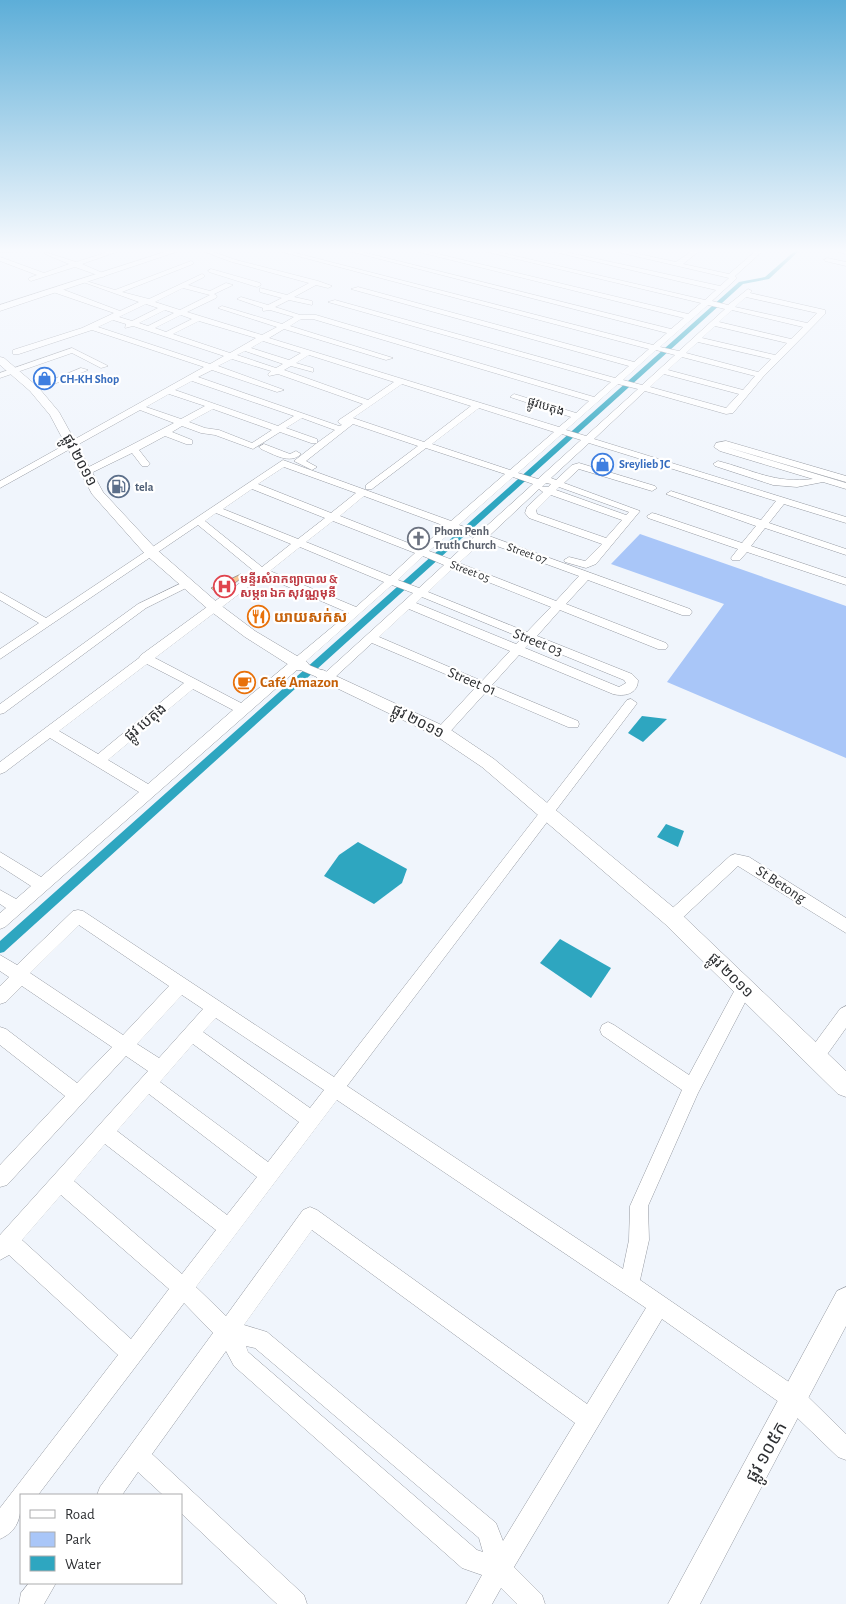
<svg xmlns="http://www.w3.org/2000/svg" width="846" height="1604" font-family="'Alegreya Sans','Noto Sans Khmer',sans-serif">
<rect width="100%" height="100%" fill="#f0f5fc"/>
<!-- green -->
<polygon fill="#a9c6f8" points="640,534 846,606 846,758 667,682 724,604 611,564"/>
<!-- water -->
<g fill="#2ea6c0">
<polygon points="642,716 667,719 643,742 628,733"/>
<polygon points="666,824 684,831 678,847 657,837"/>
<polygon points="358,842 407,869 402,883 374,904 324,876 339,855"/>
<polygon points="560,939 611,968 591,998 540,963"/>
</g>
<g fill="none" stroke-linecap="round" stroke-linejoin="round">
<!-- canal -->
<polygon fill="#2ea6c0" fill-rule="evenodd" points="797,249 801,249 769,279 743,284 4,952 0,953 0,941 739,282 765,277"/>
</g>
<!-- building -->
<polygon fill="#f8c794" stroke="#a19b95" points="241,574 243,577 228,588 217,593 211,588"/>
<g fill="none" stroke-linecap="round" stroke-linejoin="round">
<defs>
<g id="minor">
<polygon points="0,249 46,249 43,251 0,252"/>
<polygon points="48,249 82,249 79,251 51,251"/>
<polygon points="117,249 125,249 82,264 105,274 106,275 103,277 75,267 31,281 29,280 29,278 37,275 0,261 0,257 44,273 69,264 45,254 45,252 76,262"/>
<path d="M197 249H205L236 260 318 281 332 286 328 288 316 285 294 297 312 301V305L289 300 275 307 300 315H316L594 397 611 382 328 302 335 300 615 378 629 366 351 289 358 287 634 362 649 349 271 249H280L653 345 667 333 341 249H350L671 329 684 318 407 249H417L688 314 701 303 475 249H485L705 300 716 290 542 249H552L720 286 729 278 605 249H615L676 262 695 249H702L683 264 729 274 758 249H765L735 276 737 278 736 279 712 301 728 305 748 289 752 291 750 293 825 310V314L763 377 733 413 726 414 645 391 594 439 846 517V523L784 504 769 523 846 549V555L765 528 751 546 846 578V585L747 552 740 560H732L731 558 738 549 648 518 647 516 652 513 656 514 742 543 756 526 666 494 671 491 674 492 761 520 776 501 589 443 551 478 556 480 572 465 579 463 655 486 657 488 652 491 579 469 564 483 640 511 596 564 586 568 565 562 564 560 569 557 585 561 602 544 529 518 525 513 527 507 543 492 539 489 489 536 690 609 692 612 690 615H682L588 580 566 604 666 643 668 646 666 649H658L560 610 537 636 632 674 638 680C638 694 624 697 613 694L519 655 492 685 578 721 579 724 578 727H568L486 692 447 735H437L436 732 437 729 476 687 372 643 332 680H324L298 669 5 927 0 929V913L6 908 0 904V890L16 899 31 886 0 866V852L41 877 139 792 50 738 5 772 0 774V762L139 658 141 655 255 572 198 525 0 659V649L39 623 0 600V592L46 618 283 460 451 521 505 474 426 448 372 489H366V485L418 446 353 424 306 461 317 467 312 470 294 461 317 443H311L280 432 253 449 215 435 201 433 182 426 172 432 192 440V444H186L165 436 139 450 150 464 148 466H142L132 453 89 474H83V470L174 423 140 410 0 488V481L204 367 92 330 19 354H13V350L82 328 114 313 53 292V288H59L120 311 139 302 83 282V280L115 290 191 261 193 262V264L122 292 149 299 202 274 204 275V277L188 285 210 291 226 283 233 285 214 294 217 296 216 298 187 312 262 335 277 327 218 308 222 306 282 324 294 317 270 310 263 311V308L237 299 241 297 268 305 282 298 260 292V288L287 295 309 283 232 262ZM183 288 210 295 180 310 155 302ZM746 297 817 313 807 323 735 307ZM146 304 158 308 132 321 119 317ZM708 305 725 309 679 351 660 347ZM165 310 174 313 148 326 139 323ZM732 310 803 327 791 339 719 322ZM181 315 192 319 166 332 155 328ZM301 319H313L589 401 576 413 514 394 510 397 571 417 559 427 269 338 284 329 386 360 393 358 290 326ZM113 320 126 324 125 328 133 326 224 356 210 364 98 327ZM199 321 256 338 230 353 173 334ZM715 326 787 343 775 355 702 338ZM263 341 301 353 289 360 251 348ZM698 342 771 359 758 372 686 353ZM656 350 675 355 642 385 623 380ZM245 351 283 364 276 368 237 355ZM309 355 394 382 368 400 284 370 291 366 313 372V368L296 363ZM682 357 755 376 743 390 668 370ZM232 359 271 371 268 374 269 376 278 374 363 404 339 420 338 422 342 425 339 426 198 377 212 370 277 392 284 390 218 366ZM664 374 739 394 726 408 650 387ZM192 381 294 416 278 426 175 390ZM402 384 471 406 424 442 353 418ZM618 384 638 389 586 436 566 430ZM169 394 205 406 181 419 146 407ZM479 408 554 432 510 470 432 444ZM213 409 272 430 252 443 219 430 205 428 189 422ZM302 418 332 429 335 430 317 443V439L286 428ZM562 434 581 440 538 479 518 473ZM284 467 356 493 331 513 258 484ZM513 477 533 484 480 532 459 525ZM546 483 551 484 548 487H542ZM559 487 629 512 626 515 556 490ZM252 489 325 518 298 539 223 509ZM551 495 622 520 606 538 537 514 536 510ZM364 496 445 526 421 548 340 516ZM216 513 291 544 262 567 205 521ZM333 521 415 553 390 576 306 542ZM454 530 474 537 450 559 429 551ZM483 541 579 576 556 601 459 563ZM300 547 384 582 356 607 270 571ZM423 556 444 565 419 588 398 580ZM453 568 551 607 527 632 428 592ZM263 576 349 613 241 703 155 658ZM392 585 413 593 326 672 304 663ZM422 597 522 638 516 644 416 603ZM409 609 510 651 482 681 379 637ZM531 642 624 680 626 683 619 687 525 648ZM147 664 184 683 98 754 59 731ZM193 689 233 710 148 784 108 760Z"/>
<polygon points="832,249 846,250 846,254 833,250"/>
<polygon points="827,258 846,262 846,266 825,261 824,260"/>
<polygon points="211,269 260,283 261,285 257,287 209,272 208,271"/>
<polygon points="72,348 108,366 101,368 72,353 0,378 0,373"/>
<polygon points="81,368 88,370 37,391 30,389"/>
<path d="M726 441 846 476V482L726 447 846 483V489L823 482 797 487 773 485 715 466 713 464 718 461C753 470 775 484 813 479L720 451 714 447 716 443Z"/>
<path d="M264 444 290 454 296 451 301 454C290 465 273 454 261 449L259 447Z"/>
<polygon points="186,581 191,584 190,586 146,608 4,713 0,714 0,704 138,604"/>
<path d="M631 699 637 703 635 706 347 1086 623 1269 629 1240 630 1206 682 1090 602 1035 600 1030 602 1025 608 1022 614 1025 689 1075 738 984 744 982 750 984 752 989 698 1093 648 1206 649 1240 640 1280 802 1391 846 1434V1460L838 1457 786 1407 662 1319 514 1567 542 1595 545 1604H517L501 1588 492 1604H466L482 1575 462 1568 234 1366 226 1351 152 1454 304 1595 307 1604H277L181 1513V1495H163L138 1472 122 1495H97L100 1487 213 1333 184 1303 38 1495H21C21 1515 20 1530 0 1539V1508L118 1355 9 1255 0 1260V1235L148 1071 126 1056 7 1185 0 1187V1165L65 1096 0 1045V1027L6 1029 77 1083 112 1047 22 986 6 1002 0 1004V986L9 977 0 971V955L17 965 73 911 78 910 83 911 334 1077 627 700ZM79 925 169 986 123 1035 30 973ZM182 995 203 1009 159 1058 137 1044ZM216 1018 324 1090 310 1108 203 1032ZM193 1044 299 1122 268 1162 160 1082ZM149 1094 257 1177 227 1215 117 1131ZM337 1100 646 1308 587 1404 317 1210 310 1207 303 1210 226 1316 196 1287ZM105 1144 216 1230 182 1274 74 1181ZM61 1195 169 1289 131 1339 22 1240ZM312 1230 575 1423 503 1541 496 1523 267 1332 244 1325ZM246 1346 255 1348 479 1538 483 1552 477 1550 248 1352Z"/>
<polygon points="735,854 749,857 846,918 846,933 738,866 677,923 672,924 667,923 664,918 667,913 730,856"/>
<polygon points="846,1006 846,1028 821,1063 815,1065 809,1063 806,1057 809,1051 840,1009"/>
<polygon points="29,1583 56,1583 44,1604 19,1604 21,1593"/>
</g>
<g id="major">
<polygon points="174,249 185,249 0,311 0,305"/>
<polygon points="0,357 4,358 38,387 59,412 103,492 156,549 219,604 255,631 307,662 310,666 307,670 297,670 245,637 209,610 146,555 92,494 50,415 30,391 0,365"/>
<polygon points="323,670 448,728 494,759 679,912 846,1071 846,1097 838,1094 665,924 482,767 436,736 318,679 315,675 318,671"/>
<polygon points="846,1287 846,1326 700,1604 668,1604 837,1291"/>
</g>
</defs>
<!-- minor casing -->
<use href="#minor" stroke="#969aa2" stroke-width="1"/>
<!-- major casing -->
<use href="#major" stroke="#969aa2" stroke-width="1"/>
<!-- minor -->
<use href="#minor" fill="#fff" fill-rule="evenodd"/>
<!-- major -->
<use href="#major" fill="#fff" fill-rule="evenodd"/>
</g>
<!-- sky -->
<linearGradient id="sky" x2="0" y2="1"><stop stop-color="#5daed8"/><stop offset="0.53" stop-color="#f8fafe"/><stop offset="1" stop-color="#f8fafe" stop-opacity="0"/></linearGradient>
<rect width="846" height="473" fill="url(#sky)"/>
<!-- icons -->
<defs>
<symbol id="shop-ring" viewBox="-11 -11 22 22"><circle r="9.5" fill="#fff" stroke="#3f7fe0" stroke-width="1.5"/><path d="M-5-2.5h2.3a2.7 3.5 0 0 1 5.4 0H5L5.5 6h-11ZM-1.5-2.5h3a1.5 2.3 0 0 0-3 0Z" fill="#3f7fe0"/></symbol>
<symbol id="fuel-ring" viewBox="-11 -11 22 22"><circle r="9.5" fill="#fff" stroke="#5c6f8a" stroke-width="1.5"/><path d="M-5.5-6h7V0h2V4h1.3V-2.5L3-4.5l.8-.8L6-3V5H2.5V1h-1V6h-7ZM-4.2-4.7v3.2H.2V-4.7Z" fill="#5c6f8a"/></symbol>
<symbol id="church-ring" viewBox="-11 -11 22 22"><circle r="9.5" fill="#fff" stroke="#6b7280" stroke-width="1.5"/><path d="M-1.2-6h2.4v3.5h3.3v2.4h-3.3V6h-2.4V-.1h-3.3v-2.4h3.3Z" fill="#6b7280"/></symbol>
<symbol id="hospital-ring" viewBox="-11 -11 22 22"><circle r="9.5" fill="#fff" stroke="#e0444e" stroke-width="1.5"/><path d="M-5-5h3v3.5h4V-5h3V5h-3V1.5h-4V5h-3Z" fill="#e0444e"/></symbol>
<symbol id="restaurant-ring" viewBox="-11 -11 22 22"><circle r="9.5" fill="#fff" stroke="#e8710a" stroke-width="1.5"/><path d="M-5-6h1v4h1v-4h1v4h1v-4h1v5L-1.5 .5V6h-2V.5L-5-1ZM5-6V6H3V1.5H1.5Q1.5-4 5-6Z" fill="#e8710a"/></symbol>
<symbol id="cafe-ring" viewBox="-11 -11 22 22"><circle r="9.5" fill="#fff" stroke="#e8710a" stroke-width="1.5"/><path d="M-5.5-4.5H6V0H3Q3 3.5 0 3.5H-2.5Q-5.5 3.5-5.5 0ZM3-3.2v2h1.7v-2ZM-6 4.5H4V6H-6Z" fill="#e8710a"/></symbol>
</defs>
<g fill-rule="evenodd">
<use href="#shop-ring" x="32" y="366" width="25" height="25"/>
<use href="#shop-ring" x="590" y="452" width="25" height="25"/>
<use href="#fuel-ring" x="106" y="474" width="25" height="25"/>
<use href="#church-ring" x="406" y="526" width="25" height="25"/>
<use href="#hospital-ring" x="212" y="574" width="25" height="25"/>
<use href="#restaurant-ring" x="246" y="604" width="25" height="25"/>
<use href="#cafe-ring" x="232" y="670" width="25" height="25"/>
</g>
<g text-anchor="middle" stroke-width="4.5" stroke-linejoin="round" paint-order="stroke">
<!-- far-shop labels -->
<g font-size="12" font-weight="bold" fill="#366cbe" stroke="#fff" text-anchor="start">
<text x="60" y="383">CH-KH Shop</text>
<text x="619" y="468">Sreylieb JC</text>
</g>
<!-- far-street labels -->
<g font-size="12" fill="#2d2f32" stroke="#fff">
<text transform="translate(546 406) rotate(17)" y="4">ផ្លូវបេតុង</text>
<text transform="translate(527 553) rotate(20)" y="4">Street 07</text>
<text transform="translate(470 571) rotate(21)" y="4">Street 05</text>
</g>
<!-- far-service labels -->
<g font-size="12" font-weight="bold" fill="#4e5e75" stroke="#fff" text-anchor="start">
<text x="135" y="491">tela</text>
</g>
<!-- far-worship labels -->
<g font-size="12" font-weight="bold" fill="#5b616d" stroke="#fff" text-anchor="start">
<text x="434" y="535">Phom Penh<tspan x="434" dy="14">Truth Church</tspan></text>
</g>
<!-- far-health labels -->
<g font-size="12" font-weight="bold" fill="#be3a42" stroke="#fff" text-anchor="start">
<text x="240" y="583">មន្ទីរសំរាកព្យាបាល &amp;<tspan x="240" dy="14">សម្ភព ឯក សុវណ្ណមុនី</tspan></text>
</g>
<!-- street labels -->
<g font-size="15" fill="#2d2f32" stroke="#fff">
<text transform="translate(80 460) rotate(62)" y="5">ផ្លូវ ២០១១</text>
<text transform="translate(538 642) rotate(22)" y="5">Street 03</text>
<text transform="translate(472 681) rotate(23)" y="5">Street 01</text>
<text transform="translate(418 721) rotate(27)" y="5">ផ្លូវ ២០១១</text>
<text transform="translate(145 722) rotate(-40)" y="5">ផ្លូវ បេតុង</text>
<text transform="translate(781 884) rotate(33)" y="5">St Betong</text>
<text transform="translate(731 975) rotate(45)" y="5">ផ្លូវ ២០១១</text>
</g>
<!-- food labels -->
<g font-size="15" font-weight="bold" fill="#c56008" stroke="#fff" text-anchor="start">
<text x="274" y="622">យាយសក់ស</text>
<text x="260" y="687">Café Amazon</text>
</g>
<!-- near-street labels -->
<g font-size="18" fill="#2d2f32" stroke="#fff">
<text transform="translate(766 1452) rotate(-61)" y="6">ផ្លូវ ១០៥ក</text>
</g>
</g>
<!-- legend -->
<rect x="20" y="1494" width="162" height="90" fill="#ffffff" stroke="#abacad"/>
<rect x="30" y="1510" width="25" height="8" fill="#ffffff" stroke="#abacad"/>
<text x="65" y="1519" font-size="15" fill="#2d2f32">Road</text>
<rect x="30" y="1532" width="25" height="15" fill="#a9c6f8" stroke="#abacad"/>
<text x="65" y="1544" font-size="15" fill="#2d2f32">Park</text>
<rect x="30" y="1556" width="25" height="15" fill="#2ea6c0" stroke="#abacad"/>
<text x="65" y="1569" font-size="15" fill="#2d2f32">Water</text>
</svg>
